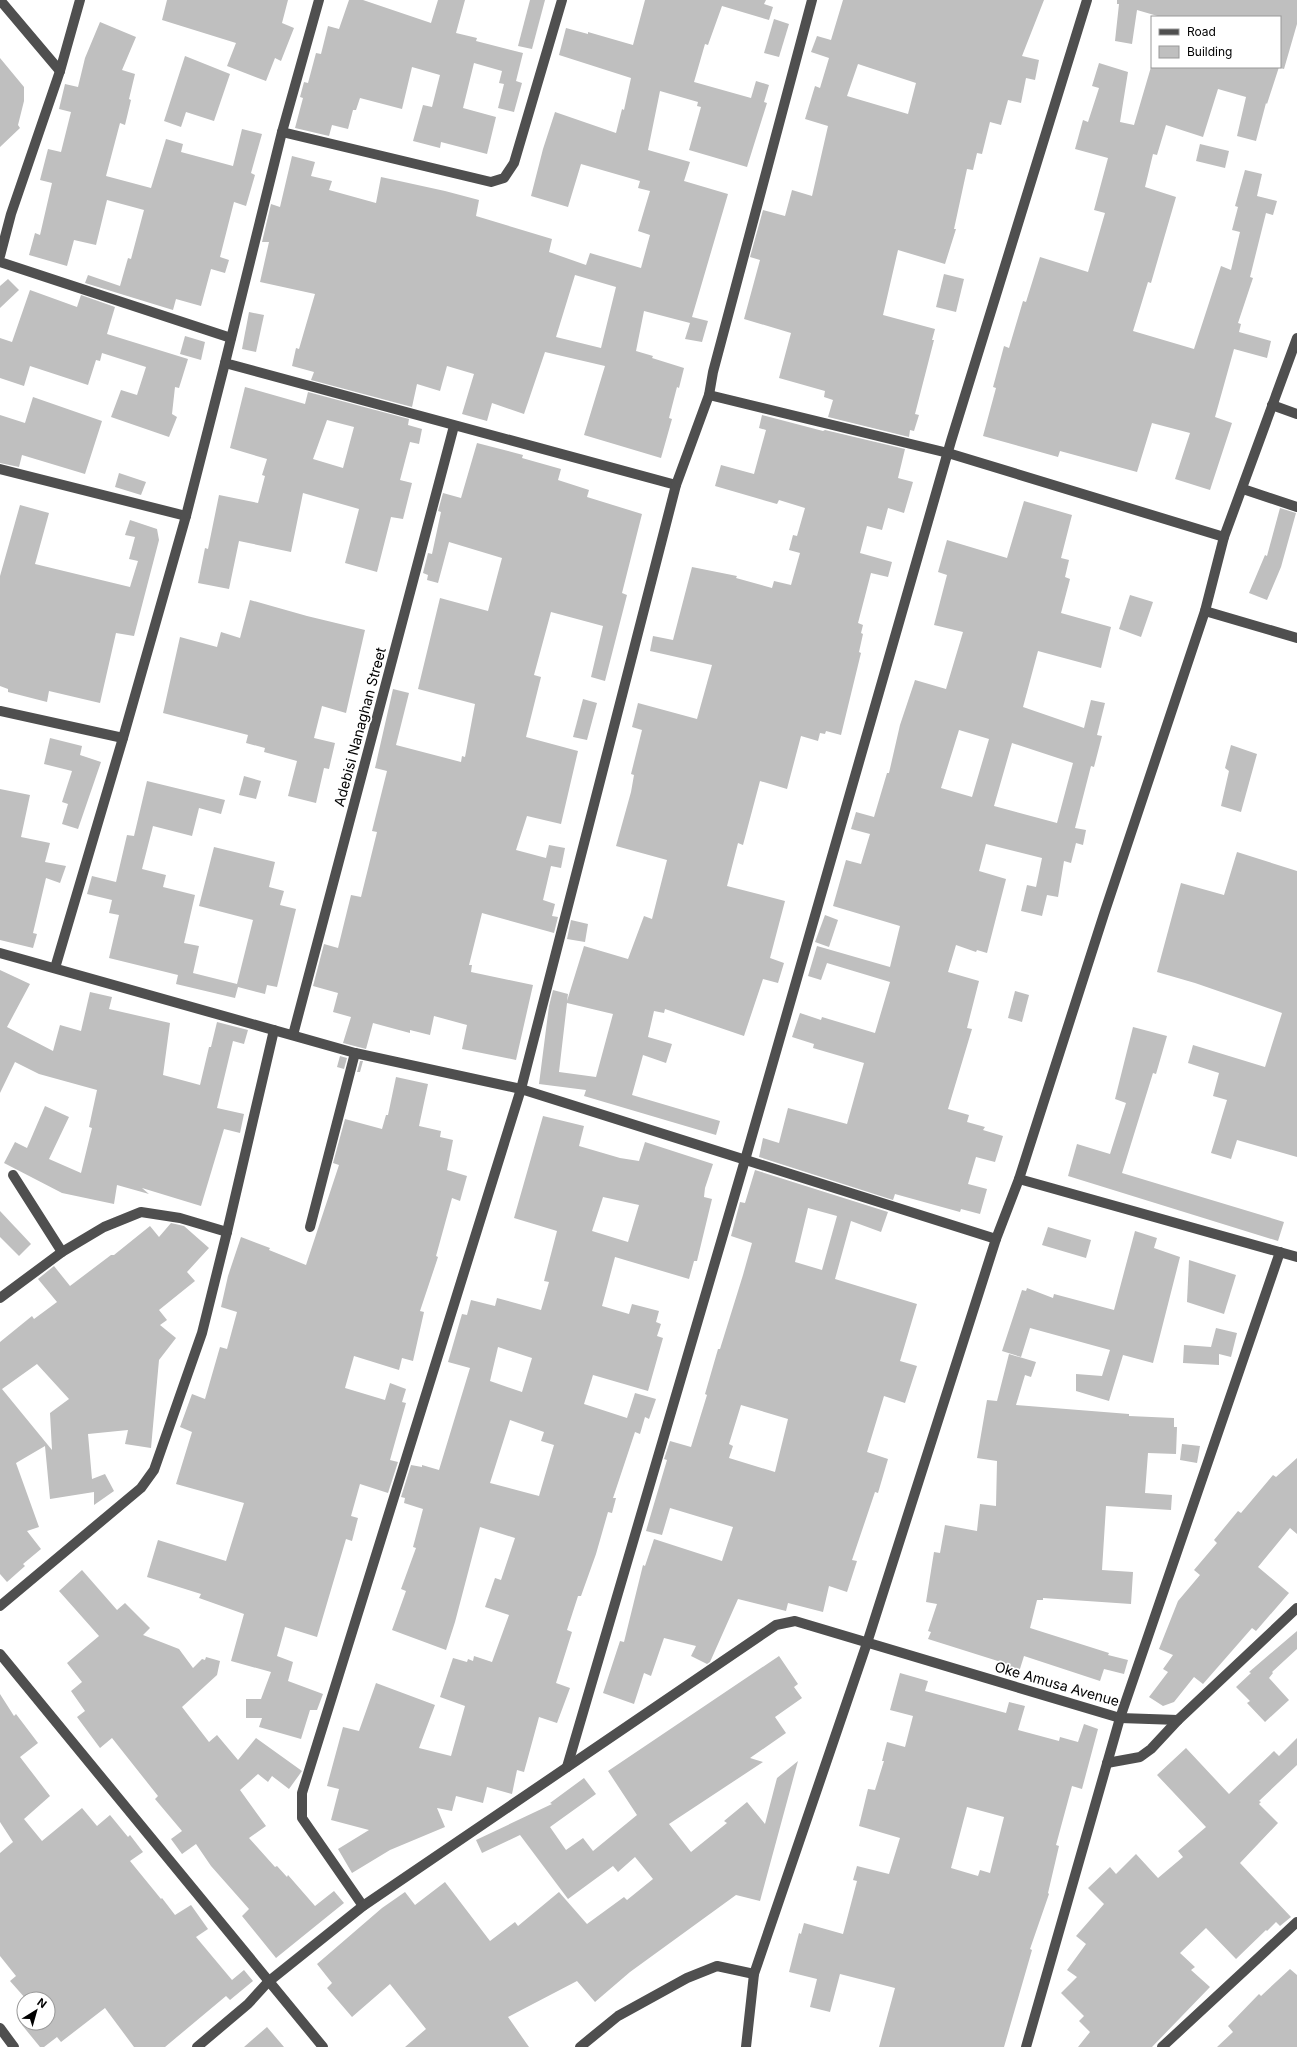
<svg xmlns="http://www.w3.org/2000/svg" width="1297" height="2047" font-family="Inter,sans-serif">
<rect width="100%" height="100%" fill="#fff"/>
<!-- building -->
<g fill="#bfbfbf" fill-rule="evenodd">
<polygon points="167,0 288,0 282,23 294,28 281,61 275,58 266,81 227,66 236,43 162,20"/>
<polygon points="349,0 363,0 431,23 438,0 465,0 456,33 477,38 476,41 523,53 516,81 522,83 514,112 498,108 504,84 499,83 502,71 474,63 463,108 496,117 487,154 441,142 440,148 413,141 423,105 432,107 440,75 412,67 402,109 360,98 356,110 353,110 348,129 332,125 329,136 295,128 303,98 300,97 304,82 308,83 316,53 321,54 328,26 339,29"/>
<polygon points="530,0 545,0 532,49 518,46"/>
<path d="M645 0H766L764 4 773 7 769 20 722 6 708 45 705 44 694 82 751 98 756 81 769 85 764 102 767 103 747 167 689 150 701 107 697 106 698 102 660 91 648 150 690 162 684 181 728 194 692 317 708 321 702 342 685 339 690 323 644 311 636 351 653 356 652 358 684 368 679 388 677 387 669 418 672 419 661 458 584 435 605 366 545 352 524 414 492 403 487 421 462 414 474 374 447 366 440 391 417 384 412 407 311 380 314 372 292 366 296 348 299 349 315 294 260 282 269 242H262L271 204 280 207 292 156 315 162 311 176 332 181 329 190 376 203 381 177 445 191 479 200 476 216 552 239 549 252 586 265 590 253 641 268 650 235 638 231 650 191 638 188 640 181 581 164 568 207 531 196 543 149 555 112 616 133 622 109 624 110 631 78 559 55 566 28 588 34V32L633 45ZM575 275 616 287 601 348 556 337Z"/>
<path d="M843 0H1044L1022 56 1039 60 1035 80 1026 78 1021 103 1008 100 1001 125 990 122 982 154 977 153 973 170 967 169 954 229H956L945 264 898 250 883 315 935 329 932 340H934L915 414 919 415 914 431 910 430 909 437 828 417 833 400 824 397 825 391 779 378 791 333 744 319 760 260 750 257 763 210 785 216 792 190 812 196 828 126 805 119 815 86 820 88 829 58 811 52 817 36 831 40ZM858 64 916 83 908 114 847 96Z"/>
<polygon points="1117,0 1297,0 1297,24 1284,69 1280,68 1280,17 1161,17 1137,10 1132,44 1115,41 1119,4 1117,4"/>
<polygon points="774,19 789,24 779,57 764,53"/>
<polygon points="100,22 136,37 122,70 135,74 129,99 131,100 125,125 120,123 106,176 151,188 166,139 183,144 181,152 233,166 242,129 262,134 251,173 255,175 246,206 234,202 220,257 229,260 225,273 211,269 201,306 176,299 173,310 85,283 88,275 120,286 128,258 131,259 144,210 107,200 96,245 74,240 67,266 29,255 35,233 40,235 52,183 40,180 48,149 61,152 71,112 59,109 65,84 78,87 85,58"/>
<polygon points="185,56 230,74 214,121 186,112 181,127 164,121"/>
<polygon points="0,58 24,87 24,101 18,125 20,128 0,147"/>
<polygon points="1099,63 1128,72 1120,122 1134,125 1151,67 1279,67 1267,104 1266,103 1256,141 1237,136 1246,97 1218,89 1203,137 1166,125 1157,155 1153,154 1145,187 1176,197 1151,283 1148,282 1133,331 1194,349 1221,266 1231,270 1240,232 1232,230 1238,207 1235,206 1245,170 1262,174 1257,196 1277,201 1273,215 1266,213 1250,277 1253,278 1238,323 1241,324 1239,332 1271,341 1267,358 1234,349 1215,417 1232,423 1210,490 1175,479 1190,433 1152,423 1137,472 1060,451 1058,457 983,436 996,388 993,387 1004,346 1009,348 1023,301 1026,302 1040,257 1088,272 1105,213 1094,210 1108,158 1075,149 1083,120 1088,122 1099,88 1092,86"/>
<polygon points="1200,144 1229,151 1225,168 1196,161"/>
<polygon points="944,274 964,279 956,312 936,307"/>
<polygon points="8,279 19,290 0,308 0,286"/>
<polygon points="30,290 77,307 81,295 115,307 107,334 188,359 179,388 175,387 172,414 177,417 169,437 111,417 121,390 137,395 146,367 102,353 100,361 96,360 88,385 30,366 24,386 0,378 0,338 12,342"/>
<polygon points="249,312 264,315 256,352 242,349"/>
<polygon points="185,336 205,342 201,360 180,354"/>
<path d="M245 387 305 404 308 392 409 419 408 425 422 429 419 444 410 442 400 480 412 483 403 519 391 517 377 572 345 563 359 509 303 493 291 552 239 541 229 589 198 583 205 548 208 549 219 495 258 503 265 476 262 475 267 459 230 448ZM327 420 354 427 343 468 313 459Z"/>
<polygon points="33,397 102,421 85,474 22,455 19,467 0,463 0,415 25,423"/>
<path d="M762 415 823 431 825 430 905 449 898 478 913 482 904 513 888 508 882 530 867 526 860 553 892 562 888 577 871 573 858 623 863 625 861 633 863 634 859 652 861 653 841 735 826 731 825 734 820 733 818 741 801 736 787 789 760 781 743 845 738 843 727 886 785 901 770 958 784 963 778 983 763 979 744 1036 665 1009 664 1013 654 1011 648 1037 672 1044 666 1063 643 1055 632 1095 720 1121 716 1135 584 1096 586 1090 539 1084 549 1006 553 990 568 994 567 1001 584 946 628 959 644 916 652 919 667 860 616 846 631 792 634 775 631 774 642 730 632 727 638 703 697 719 712 665 650 651 653 636 673 640 692 567 737 576 736 578 772 588 774 581 791 585 800 553 789 550 793 535 797 536 805 508 779 500 777 504 715 486 721 465 754 474 766 430 759 428ZM567 1003 613 1014 596 1077 559 1072Z"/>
<polygon points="477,443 523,455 522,458 561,469 558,480 589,490 587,497 642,514 622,593 627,595 605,681 591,677 603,626 551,612 534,675 541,677 526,737 578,751 561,824 527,816 516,850 546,858 549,845 565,848 561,868 551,866 543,900 555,904 552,916 558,917 554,933 482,913 469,965 472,965 471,972 533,985 516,1060 462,1049 467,1025 434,1016 430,1035 410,1030 410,1033 373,1023 366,1049 343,1043 351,1017 333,1012 338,993 313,986 324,944 338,948 351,895 361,897 377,832 372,831 387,771 375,768 393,689 409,693 396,745 461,762 462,756 465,757 475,704 418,689 440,598 488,611 502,558 449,542 438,583 427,580 428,575 423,573 428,553 432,554 441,512 438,511 443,493 461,498"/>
<polygon points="119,473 146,482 141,495 115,487"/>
<path d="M1024 501 1072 515 1061 558 1069 560 1065 577 1070 579 1061 613 1111 627 1101 668 1038 651 1023 707 1084 728 1091 700 1105 703 1097 735 1102 736 1094 767 1091 766 1075 828 1086 830 1083 845 1076 843 1071 863 1064 861 1058 897 1047 895 1042 916 1021 911 1027 885 1036 887 1042 858 986 844 979 871 1006 879 987 953 977 950 976 952 956 945 948 972 979 981 967 1028 972 1029 948 1109 969 1115 967 1122 985 1127 983 1130 1003 1136 995 1162 976 1157 968 1184 987 1189 980 1214 961 1209 960 1212 895 1194 893 1200 759 1157 763 1138 779 1143 788 1108 847 1124 864 1063 813 1048 814 1044 792 1037 800 1013 821 1020 822 1017 875 1033 890 982 827 963 821 980 808 976 817 946 890 967 900 926 833 906 846 860 861 864 870 834 851 829 856 812 874 817 887 773H889L900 725 915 680 946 689 963 632 934 625 947 575 938 572 947 540 1007 558ZM959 730 989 739 972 797 941 788ZM1012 743 1073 763 1057 823 994 806Z"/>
<polygon points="20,505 49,513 35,564 130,587 138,561 129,559 135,537 125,535 130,520 157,529 159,540 134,636 116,633 100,703 49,691 47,702 8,692 8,689 0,686 0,576"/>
<polygon points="1280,508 1296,513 1281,567 1267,600 1249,593 1265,555 1267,556"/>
<polygon points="1130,595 1153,602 1141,637 1119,629"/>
<polygon points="250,600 307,616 365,630 346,713 322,706 314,738 335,743 329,769 324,768 316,803 288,796 297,761 264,752 265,748 246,743 248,735 163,713 180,637 217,647 221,632 240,638"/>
<polygon points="583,699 597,703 587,740 573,737"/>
<polygon points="50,738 82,746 80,755 101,762 78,829 62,824 68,804 62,802 72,771 44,764"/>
<polygon points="1231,745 1257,754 1241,812 1221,806 1229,771 1225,768"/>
<polygon points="244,776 261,781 256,799 239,795"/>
<polygon points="147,781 225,800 221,814 199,808 192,836 153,826 142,869 166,875 163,887 195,895 184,943 199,946 193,973 237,984 253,920 199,906 214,847 275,862 269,887 284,891 280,905 296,909 277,987 267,985 265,994 238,987 235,998 176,984 178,975 109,958 119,915 109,913 112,900 87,894 92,876 116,882 127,835 134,836"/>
<polygon points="0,789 30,795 21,837 50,843 45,862 66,866 60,883 46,878 33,933 37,934 33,948 0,940"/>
<polygon points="1237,852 1297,871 1297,1157 1237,1140 1231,1159 1211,1153 1227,1100 1213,1096 1219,1073 1188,1063 1193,1045 1265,1067 1282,1013 1195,983 1157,972 1181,883 1224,895"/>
<polygon points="825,915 838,920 829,947 815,942"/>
<polygon points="571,920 588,924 585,942 567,939"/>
<polygon points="0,970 30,984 7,1027 53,1051 60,1025 81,1031 90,992 112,997 109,1009 170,1023 163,1075 200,1085 209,1047 211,1047 217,1022 248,1030 244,1044 233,1041 217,1108 244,1114 240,1133 224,1129 201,1206 142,1188 149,1194 117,1185 114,1204 62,1193 4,1163 15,1142 27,1148 45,1106 69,1117 49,1159 81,1173 92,1128 89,1127 97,1090 39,1074 15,1062 0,1093"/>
<polygon points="1015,991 1029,995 1022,1022 1008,1018"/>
<polygon points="1133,1027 1167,1036 1156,1074 1153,1073 1122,1173 1284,1222 1278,1241 1068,1176 1077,1144 1110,1154 1126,1103 1115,1099"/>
<polygon points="340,1056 347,1058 344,1069 337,1067"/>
<polygon points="360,1061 363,1061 360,1072 357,1072"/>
<polygon points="396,1077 428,1084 419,1126 441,1131 440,1137 453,1140 447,1170 467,1176 460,1201 452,1198 436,1256 438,1257 420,1311 424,1312 413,1361 402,1358 399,1370 354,1356 345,1388 385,1400 390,1383 406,1389 402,1402 406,1403 390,1460 398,1462 388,1493 360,1484 351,1516 358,1518 352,1541 346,1539 317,1637 285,1627 277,1656 293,1662 288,1681 323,1694 317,1710 310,1710 301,1739 259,1727 262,1718 246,1718 246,1699 261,1699 271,1672 231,1661 244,1614 199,1598 201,1594 147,1577 158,1540 226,1561 244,1503 176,1484 192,1432 180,1427 192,1394 205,1399 220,1347 227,1349 237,1312 221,1307 228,1276 241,1237 270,1248 269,1250 306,1265 339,1165 333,1163 345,1119 382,1129 386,1115 388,1115"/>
<path d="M543 1116 584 1126 579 1146 620 1158 639 1161 645 1142 713 1164 705 1188 704 1197 712 1199 697 1261H694L689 1279 615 1257 602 1306 629 1314 632 1304 659 1311 656 1322 661 1324 657 1336 663 1338 648 1391 593 1375 584 1404 627 1418 635 1393 656 1399 649 1419 645 1417 640 1434 635 1432 613 1498H616L612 1513 608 1512 596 1554 581 1596H578L567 1630 572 1632 556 1683 570 1688 557 1723 539 1717 524 1772 517 1770 512 1794 487 1787 483 1803 456 1796 452 1811 437 1808 445 1827 390 1850 352 1873 338 1849 369 1830 331 1820 339 1789 327 1786 343 1727 359 1731 376 1683 435 1705 419 1748 451 1756 465 1706 440 1697 453 1658 467 1662 468 1659 473 1661 474 1656 492 1662 509 1615 485 1607 495 1578 501 1580 515 1538 480 1527 455 1622 446 1650 392 1630 406 1591 401 1589 416 1548 413 1547 423 1509 404 1503 405 1498 401 1497 411 1465 422 1467V1465L439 1470 470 1368 448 1362 462 1314 467 1315 471 1300 495 1306 497 1298 541 1310 549 1282 544 1281 557 1231 514 1218ZM603 1197 639 1205 628 1242 592 1231ZM498 1347 532 1358 522 1392 490 1381ZM510 1420 544 1432 541 1441 554 1445 539 1496 490 1483Z"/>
<path d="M755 1170 888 1212 881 1232 851 1221 835 1279 917 1304 900 1361 917 1366 905 1403 884 1396 867 1452 888 1459 878 1493 875 1492 852 1560 857 1561 847 1592 829 1586 823 1612 788 1603 786 1611 738 1599 710 1662 707 1664 691 1656 696 1646 664 1638 651 1676 644 1673 634 1704 603 1693 620 1641 624 1642 643 1565 645 1566 654 1539 722 1561 733 1527 670 1508 662 1535 646 1531 667 1460 664 1459 670 1441 691 1447 707 1395 705 1394 718 1349H720L743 1275 752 1243 731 1236 740 1202 745 1203ZM808 1208 837 1216 822 1270 795 1262ZM741 1405 788 1419 775 1472 729 1458 733 1446 729 1444Z"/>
<polygon points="0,1211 31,1244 19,1256 0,1237"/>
<path d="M171 1223 184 1226 209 1248 187 1272 195 1281 159 1310 167 1320 160 1325 176 1338 159 1360 151 1448 125 1444 128 1430 88 1434 92 1479 105 1474 114 1491 94 1505V1492L50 1499 45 1446 16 1463 39 1527 27 1531 41 1549 23 1564 25 1566 7 1582 0 1574V1342L32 1316 34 1319 57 1302 38 1279 54 1266 70 1286 111 1255H114L150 1226 159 1237ZM37 1364 69 1399 50 1413 52 1450 2 1389Z"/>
<polygon points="1048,1227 1091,1240 1086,1258 1042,1245"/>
<polygon points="1135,1231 1157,1238 1154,1248 1180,1257 1153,1363 1123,1355 1109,1401 1076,1391 1076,1374 1102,1376 1110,1350 1030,1328 1021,1357 1002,1351 1022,1290 1026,1291 1027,1288 1053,1298 1054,1294 1114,1310"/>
<polygon points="1189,1260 1236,1275 1224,1314 1187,1302"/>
<polygon points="1216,1328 1237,1333 1231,1357 1219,1354 1219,1365 1183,1363 1184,1345 1211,1347"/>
<polygon points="1009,1354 1036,1362 1031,1377 1025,1375 1016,1405 1129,1414 1129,1416 1174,1418 1174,1427 1177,1427 1176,1454 1148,1453 1145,1493 1172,1495 1171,1510 1106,1506 1102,1570 1133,1572 1131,1604 1043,1598 1043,1600 1037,1600 1030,1628 1109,1653 1108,1655 1128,1660 1124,1674 1104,1669 1100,1681 1024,1656 1019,1672 1000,1666 1001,1662 928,1639 931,1632 928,1631 937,1604 926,1602 934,1552 940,1553 945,1525 977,1531 980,1504 996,1506 997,1461 977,1458 987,1400 997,1401"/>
<polygon points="1182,1444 1200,1446 1197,1463 1180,1460"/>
<polygon points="1297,1458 1297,1534 1290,1528 1258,1567 1289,1593 1256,1631 1252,1628 1203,1684 1194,1677 1174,1702 1163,1706 1149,1697 1168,1672 1163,1669 1173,1655 1159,1649 1178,1601 1200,1575 1194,1570 1217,1543 1214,1540 1238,1511 1241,1513 1273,1475 1276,1477"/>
<polygon points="82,1570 117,1610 125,1603 150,1628 143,1635 179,1649 193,1668 202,1659 205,1660 206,1657 220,1661 217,1675 182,1707 209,1742 217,1735 238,1760 256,1738 302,1771 289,1789 272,1776 268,1782 258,1774 240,1790 266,1826 249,1838 275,1867 277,1866 287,1877 288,1875 315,1906 334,1891 344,1903 276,1958 242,1916 249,1909 211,1866 196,1844 182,1854 171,1839 182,1831 155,1799 158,1796 112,1738 100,1748 77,1717 85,1711 71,1691 82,1682 67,1663 99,1636 59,1591"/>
<polygon points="1297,1631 1297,1649 1272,1672 1273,1673 1269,1678 1289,1700 1265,1722 1247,1703 1250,1701 1236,1687 1251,1673 1249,1672"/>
<polygon points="779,1656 798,1684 794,1687 802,1698 775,1717 786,1733 750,1758 763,1762 669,1824 691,1852 727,1823 724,1821 747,1802 765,1824 777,1778 798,1761 760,1901 736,1895 630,1972 595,2002 577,1981 508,2017 529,2047 405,2047 426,2029 390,1984 352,2017 327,1988 332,1983 317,1964 382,1908 405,1892 415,1905 445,1882 490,1941 515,1922 518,1926 559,1892 587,1924 624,1897 627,1900 653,1879 635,1857 618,1872 613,1866 568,1899 520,1835 482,1853 476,1840 552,1804 550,1803 584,1778 596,1794 550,1827 566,1850 583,1838 593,1851 637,1815 608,1771"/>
<path d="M900 1673 928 1681 925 1691 1006 1713 1009 1702 1025 1706 1018 1730 1059 1741 1060 1737 1078 1742 1084 1724 1098 1729 1082 1789 1072 1786 1056 1845 1059 1846 1048 1893 1049 1894 1030 1949 1032 1950 1004 2047H879L895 1988 840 1974 830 2012 810 2007 817 1979 789 1972 799 1933 801 1934 804 1923 843 1934 857 1881 853 1880 857 1866 889 1874 900 1838 859 1826 868 1789 875 1790 884 1761H882L887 1742 905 1747 913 1716 890 1710ZM967 1807 1004 1817 990 1873 980 1870 978 1876 951 1868Z"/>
<polygon points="0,1694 14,1716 16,1714 38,1743 20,1757 50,1796 24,1819 42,1841 82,1808 97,1826 110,1815 128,1837 130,1835 143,1852 130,1861 161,1899 162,1898 175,1915 191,1905 208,1929 196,1937 232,1980 244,1970 253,1981 230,2000 226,1996 165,2047 134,2047 105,2008 61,2042 57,2037 44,2047 40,2047 22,2025 25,2023 48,2023 48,1999 26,1999 10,1981 16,1976 0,1956 0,1853 13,1842 0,1822"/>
<polygon points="1297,1738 1297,1765 1259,1801 1261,1802 1259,1804 1278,1823 1240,1863 1291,1917 1280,1926 1276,1922 1267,1931 1266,1930 1236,1959 1206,1928 1180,1953 1195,1967 1191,1970 1210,1987 1152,2047 1078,2047 1090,2032 1079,2021 1084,2016 1061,1993 1077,1977 1067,1970 1086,1944 1076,1936 1104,1904 1088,1888 1110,1867 1116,1874 1136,1854 1158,1878 1183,1857 1178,1851 1206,1827 1157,1775 1186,1748 1229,1794 1274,1751 1279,1756"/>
<polygon points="1290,1969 1297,1975 1297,2047 1217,2047 1233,2032 1228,2026 1259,1994 1261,1996"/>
<polygon points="267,2027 284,2047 244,2047"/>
</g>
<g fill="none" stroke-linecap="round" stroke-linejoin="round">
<!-- minor -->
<g stroke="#4f4f4f" stroke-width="10">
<polyline points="0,0 60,71"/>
<polyline points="319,0 282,132 225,363 676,485"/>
<polyline points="282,132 491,182 504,178 514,163 562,0"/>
<polyline points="0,256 11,214 60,71 80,0"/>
<polyline points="0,262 231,338"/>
<polyline points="709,395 948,453 1224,537"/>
<polyline points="1272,405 1297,414"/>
<polyline points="0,469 186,516"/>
<polyline points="1243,489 1297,507"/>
<polyline points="1205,611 1297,638"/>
<polyline points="0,711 123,738"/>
<polyline points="0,953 355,1053 521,1089 996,1239"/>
<polyline points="55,968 123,738 186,516 225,363"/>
<polyline points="293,1035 454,426"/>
<polyline points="13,1175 62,1252"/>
<polyline points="1019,1179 1297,1257"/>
<polyline points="310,1227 355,1053"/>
<polyline points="0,1298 62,1252 104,1227 141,1212 180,1218 227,1232"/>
<polyline points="0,1606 141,1488 154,1470 202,1333 227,1232 274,1030"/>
<polyline points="0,1654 323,2047"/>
<polyline points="1107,1763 1140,1757 1151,1749 1178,1720"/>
<polyline points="567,1767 745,1160 951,441 1087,0"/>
<polyline points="363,1906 302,1818 302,1793 521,1089 676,485 709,395 713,372 812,0"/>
<polyline points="0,2028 14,2047"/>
<polyline points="197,2047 248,2004 268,1982 363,1906 776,1625 795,1621 1120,1718 1178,1720 1297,1608"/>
<polyline points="580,2047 618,2016 687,1978 717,1966 754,1974"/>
<polyline points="746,2047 754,1974 867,1643 996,1239 1019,1179 1104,914 1205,611 1224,537 1297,338"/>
<polyline points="1026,2047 1120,1718 1280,1252"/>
<polyline points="1162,2047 1297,1922"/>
</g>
</g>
<g text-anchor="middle" stroke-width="3.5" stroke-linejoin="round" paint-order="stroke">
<!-- street labels -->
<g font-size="14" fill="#000" stroke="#fff">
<text transform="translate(360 727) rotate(-75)" y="5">Adebisi Nanaghan Street</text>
<text transform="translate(1057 1684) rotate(16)" y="5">Oke Amusa Avenue</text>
</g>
</g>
<!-- legend -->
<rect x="1151" y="16" width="130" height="52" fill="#ffffff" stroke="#999999"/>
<rect x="1159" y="29" width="20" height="6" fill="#4f4f4f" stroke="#999999"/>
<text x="1187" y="36" font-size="12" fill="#000000">Road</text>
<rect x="1159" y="46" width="20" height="12" fill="#bfbfbf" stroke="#999999"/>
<text x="1187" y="56" font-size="12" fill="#000000">Building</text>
<!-- north arrow -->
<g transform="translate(36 2011) rotate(37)"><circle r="19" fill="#ffffff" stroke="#999999"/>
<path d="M0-3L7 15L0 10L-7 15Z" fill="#000000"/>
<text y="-6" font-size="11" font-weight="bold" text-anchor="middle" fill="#000000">N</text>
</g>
</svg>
